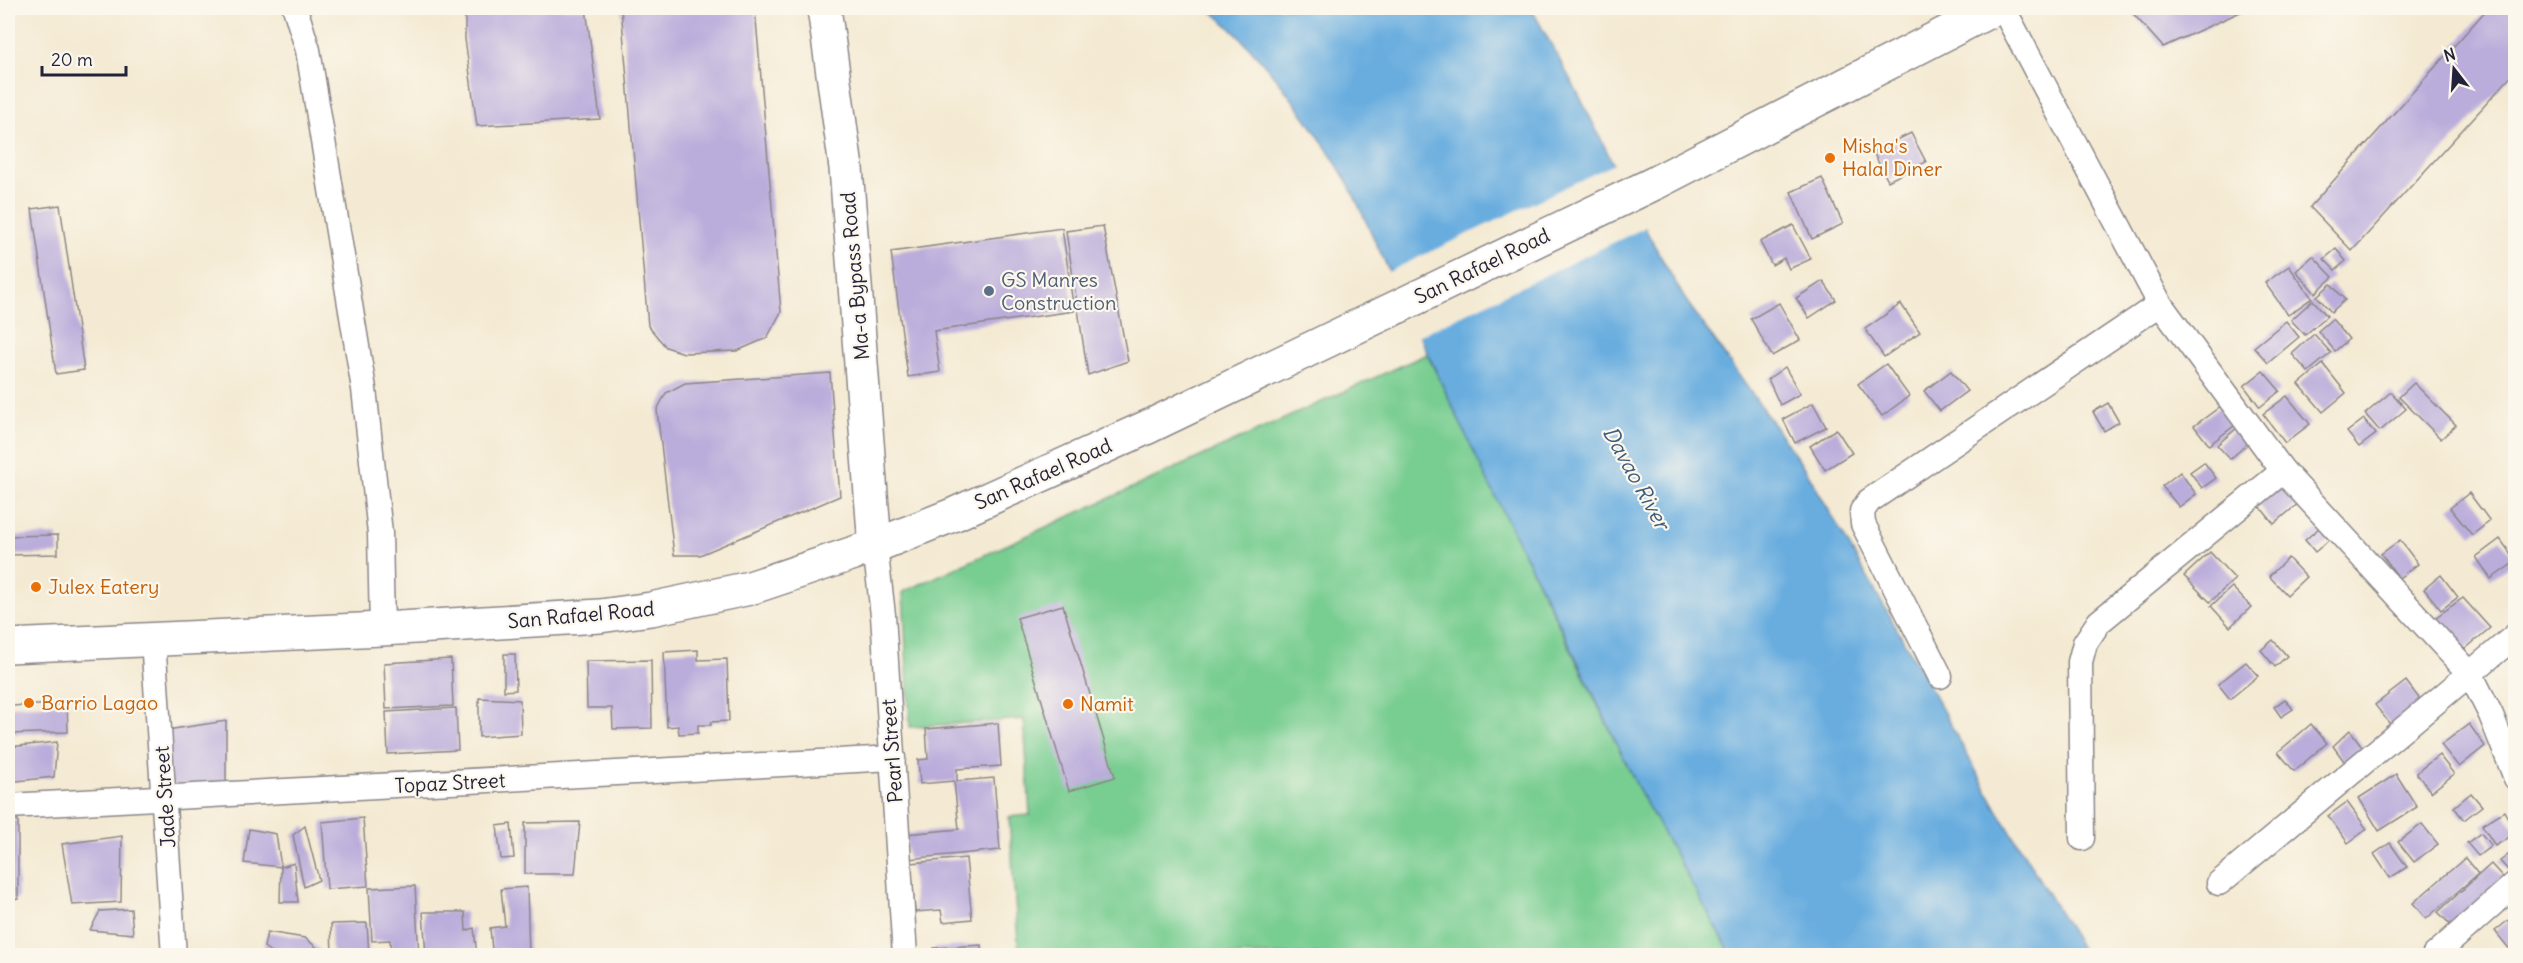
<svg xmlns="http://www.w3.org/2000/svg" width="2523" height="963" font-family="Delius,sans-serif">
<rect width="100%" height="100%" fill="#fbf7ec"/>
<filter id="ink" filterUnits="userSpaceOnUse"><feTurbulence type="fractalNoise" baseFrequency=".0167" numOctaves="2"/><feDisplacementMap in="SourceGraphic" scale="12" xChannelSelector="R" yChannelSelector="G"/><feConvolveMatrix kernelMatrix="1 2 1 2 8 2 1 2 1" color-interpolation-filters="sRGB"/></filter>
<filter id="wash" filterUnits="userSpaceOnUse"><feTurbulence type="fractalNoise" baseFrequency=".008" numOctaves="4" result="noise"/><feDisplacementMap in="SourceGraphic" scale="24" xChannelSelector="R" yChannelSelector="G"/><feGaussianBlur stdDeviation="1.35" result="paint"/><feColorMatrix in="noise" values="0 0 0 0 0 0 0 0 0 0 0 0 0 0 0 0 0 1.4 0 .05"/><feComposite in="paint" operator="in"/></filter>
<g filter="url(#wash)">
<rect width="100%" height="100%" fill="#f4ead3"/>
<!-- green -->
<polygon fill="#78cd91" stroke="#4d7866" stroke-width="1.5" points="1427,354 1641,794 1732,955 1019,955 1009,817 1030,815 1024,719 910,727 903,592"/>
<!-- water -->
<path fill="#69addf" stroke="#46688d" stroke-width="1.5" d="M1208 8H1531L1580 97 1649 236 1685 299 1807 472 1925 678 1998 811 2085 955H1732L1641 794 1565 635 1486 478 1348 183C1310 119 1265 56 1208 8Z"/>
<!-- pier -->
<polygon fill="#f4ead3" points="1616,163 1648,226 1416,337 1386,273"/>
<g id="blocks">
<!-- building -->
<g fill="#bbaddb">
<polygon points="465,8 586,8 600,119 477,126 465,39"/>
<polygon points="621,8 755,8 781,312 767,338 737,351 684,353 666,347 648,326"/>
<polygon points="2128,8 2249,8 2163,47"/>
<polygon points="2488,8 2516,8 2516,71 2352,251 2310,207"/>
<polygon points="1911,133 1926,162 1888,181 1873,152"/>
<polygon points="1822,178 1843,224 1812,239 1791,192"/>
<polygon points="60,205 84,370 56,374 32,209"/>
<polygon points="1793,225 1811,259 1789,269 1784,258 1772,265 1760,242"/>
<polygon points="1103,226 1128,361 1088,375 1066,231"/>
<polygon points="1062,228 1074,311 934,331 940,372 908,377 891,252"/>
<polygon points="2336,249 2346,261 2335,270 2324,259"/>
<polygon points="2313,256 2333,277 2315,293 2296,271"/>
<polygon points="2289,266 2312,298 2288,315 2265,283"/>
<polygon points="1823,281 1836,300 1809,318 1796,298"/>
<polygon points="2331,284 2345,300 2331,312 2317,296"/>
<polygon points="2313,300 2327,316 2305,335 2291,320"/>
<polygon points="1779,303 1800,340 1772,356 1751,319"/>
<polygon points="1901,304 1920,332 1884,357 1865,329"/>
<polygon points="2332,319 2349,339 2335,351 2318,331"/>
<polygon points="2286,321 2299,337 2268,363 2254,347"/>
<polygon points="2314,334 2331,353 2308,372 2292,354"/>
<polygon points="1886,364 1909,396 1882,416 1858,384"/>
<polygon points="2323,364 2346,393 2323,412 2299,384"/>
<polygon points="1785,367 1800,394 1780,405 1768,379"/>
<polygon points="1951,371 1967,391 1940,411 1924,391"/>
<polygon points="2263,371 2280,391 2260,407 2244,386"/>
<polygon points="830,373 840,496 700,555 674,555 657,410 666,393 685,383"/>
<polygon points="2414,383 2456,425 2441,439 2399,397"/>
<polygon points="2391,392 2406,409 2380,431 2365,414"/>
<polygon points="2287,396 2310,424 2285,443 2263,414"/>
<polygon points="1813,403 1826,427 1795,443 1783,419"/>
<polygon points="2108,403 2119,422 2104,431 2093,412"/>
<polygon points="2221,406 2235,425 2209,445 2194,426"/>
<polygon points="2364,419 2376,434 2359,447 2347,432"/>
<polygon points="2237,428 2250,442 2230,459 2217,445"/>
<polygon points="1836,429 1852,453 1825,470 1810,446"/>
<polygon points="2204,462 2216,478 2202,488 2190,472"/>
<polygon points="2180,472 2196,494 2179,507 2162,486"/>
<polygon points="2282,482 2300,502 2274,524 2257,503"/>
<polygon points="2469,493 2490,521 2472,535 2450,508"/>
<polygon points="2319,528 2329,540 2315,552 2305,540"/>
<polygon points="58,535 58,554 8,555 8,536"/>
<polygon points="2500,539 2516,561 2491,579 2476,557"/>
<polygon points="2400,540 2418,564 2399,578 2381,554"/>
<polygon points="2210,552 2235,579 2210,602 2184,576"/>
<polygon points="2288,558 2306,577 2287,595 2269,576"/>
<polygon points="2441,575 2458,597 2441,610 2424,589"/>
<polygon points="2232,587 2251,607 2230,627 2211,606"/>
<polygon points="2463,598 2490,628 2458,655 2432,620"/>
<polygon points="1063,605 1115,777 1069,791 1017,618"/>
<polygon points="2273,640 2287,656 2275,667 2261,650"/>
<polygon points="698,650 698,660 727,659 729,721 711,722 711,725 698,725 698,733 679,734 678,726 667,727 664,652"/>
<polygon points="504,654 515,654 516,690 504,691"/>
<polygon points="451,659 453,706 386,709 384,663"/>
<polygon points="651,660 652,728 613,729 612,708 587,708 586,661"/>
<polygon points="2246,662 2258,676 2230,699 2218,684"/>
<polygon points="2406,681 2424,705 2396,732 2375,705"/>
<polygon points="479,698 520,700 521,734 479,737"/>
<polygon points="2285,699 2293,709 2281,717 2274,707"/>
<polygon points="67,704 68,732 8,734 8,706"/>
<polygon points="456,708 458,750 388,754 386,712"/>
<polygon points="226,721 226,783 171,785 167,730"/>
<polygon points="998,723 1001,766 957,769 957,781 994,778 1000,850 908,859 906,834 959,829 954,781 920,784 918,760 928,759 926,729"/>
<polygon points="2311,724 2327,743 2294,771 2278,752"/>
<polygon points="2469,724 2485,746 2459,767 2441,745"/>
<polygon points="2350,730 2367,753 2349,768 2333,746"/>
<polygon points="57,742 54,777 8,782 9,747"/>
<polygon points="2439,755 2454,774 2431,792 2416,773"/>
<polygon points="2396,774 2417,807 2379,831 2359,798"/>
<polygon points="2471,793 2482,806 2464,820 2454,807"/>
<polygon points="2347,802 2367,829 2348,843 2328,816"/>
<polygon points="2504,811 2516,833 2495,846 2482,825"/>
<polygon points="363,818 368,886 327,889 322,822"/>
<polygon points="18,820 18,899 8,900 8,822"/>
<polygon points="580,822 575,874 525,874 525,823"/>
<polygon points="511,824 514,858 501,859 497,826"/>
<polygon points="2422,824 2438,844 2414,862 2398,842"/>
<polygon points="305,826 319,880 304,887 293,835"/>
<polygon points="249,829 276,834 281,867 244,863"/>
<polygon points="2481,833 2491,846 2478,856 2467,843"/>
<polygon points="122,836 121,902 72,905 62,844"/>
<polygon points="2390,843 2407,867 2390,878 2374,854"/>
<polygon points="2516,849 2516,879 2500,861"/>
<polygon points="966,858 972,919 943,922 941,910 915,912 911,863"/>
<polygon points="2465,858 2478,874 2426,919 2413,903"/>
<polygon points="294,863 298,902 280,902 281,867"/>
<polygon points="2491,864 2509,884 2457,931 2438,912"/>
<polygon points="415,886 419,956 391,956 390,940 372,941 369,888"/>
<polygon points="527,887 529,956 507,956 506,949 492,950 490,928 505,926 501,889"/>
<polygon points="131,909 133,934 90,930 100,911"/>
<polygon points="423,912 465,912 466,931 474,928 477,956 426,956"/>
<polygon points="2516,914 2516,956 2515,956 2495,931"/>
<polygon points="367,923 369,956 332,956 331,924"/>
<polygon points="267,932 305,938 321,951 322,956 277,956 264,947"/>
<polygon points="981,945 982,956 934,956 934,948"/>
</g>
</g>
</g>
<g filter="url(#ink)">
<use href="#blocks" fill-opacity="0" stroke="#8b8687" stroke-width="1.5"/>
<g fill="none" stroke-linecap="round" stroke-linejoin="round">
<defs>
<g id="minor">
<polyline points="295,8 308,50 364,389 380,533 382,629"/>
<polyline points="2003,8 2160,304 2283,471 2471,675 2491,715 2516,778"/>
<polyline points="875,546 883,615 905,956"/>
<polyline points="153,639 174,956"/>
<polyline points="1940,676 1863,524 1862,511 1869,501 2160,304"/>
<polyline points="8,806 893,758"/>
<polyline points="2082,838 2080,662 2085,643 2099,622 2283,471"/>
<polyline points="2219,883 2516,635"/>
<polyline points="2434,956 2516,883"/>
</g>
<polyline id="secondary" points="8,646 382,629 600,616 651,609 750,588 875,546"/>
<polyline id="primary" points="824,8 846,168 875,546 955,514 1150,426 1655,183 1995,8"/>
</defs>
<!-- minor casing -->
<use href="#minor" stroke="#8b8687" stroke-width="27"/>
<!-- secondary casing -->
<use href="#secondary" stroke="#8b8687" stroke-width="36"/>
<!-- primary casing -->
<use href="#primary" stroke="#8b8687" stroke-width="36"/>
<!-- minor -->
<use href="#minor" stroke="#fff" stroke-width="24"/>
<!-- secondary -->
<use href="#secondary" stroke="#fff" stroke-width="33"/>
<!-- primary -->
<use href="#primary" stroke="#fff" stroke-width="33"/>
</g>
</g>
<!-- markers -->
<g fill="#e8710a" stroke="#fbf7ec" stroke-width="2">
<circle cx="1830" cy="158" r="6"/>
<circle cx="36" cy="587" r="6"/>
<circle cx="29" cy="703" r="6"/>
<circle cx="1068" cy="704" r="6"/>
</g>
<circle fill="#5c6f8a" stroke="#fbf7ec" stroke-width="2" cx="989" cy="291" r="6"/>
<g text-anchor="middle" stroke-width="4.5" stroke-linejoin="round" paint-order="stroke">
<!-- food labels -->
<g font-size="20" fill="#c56008" stroke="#fbf7ec" text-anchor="start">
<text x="1842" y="153">Misha's<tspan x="1842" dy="23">Halal Diner</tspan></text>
<text x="48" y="594">Julex Eatery</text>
<text x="41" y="710">Barrio Lagao</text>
<text x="1080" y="711">Namit</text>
</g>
<!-- street labels -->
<g font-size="20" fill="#22223b" stroke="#fbf7ec">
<text transform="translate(1482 266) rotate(-26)" y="7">San Rafael Road</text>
<text transform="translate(855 276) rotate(-95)" y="7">Ma-a Bypass Road</text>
<text transform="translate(1043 474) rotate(-24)" y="7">San Rafael Road</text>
<text transform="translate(581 615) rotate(-5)" y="7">San Rafael Road</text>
<text transform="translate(892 751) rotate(-94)" y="7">Pearl Street</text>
<text transform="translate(450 783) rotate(-3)" y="7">Topaz Street</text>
<text transform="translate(165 797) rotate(-94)" y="7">Jade Street</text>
</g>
<!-- service labels -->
<g font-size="20" fill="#4e5e75" stroke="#fbf7ec" text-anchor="start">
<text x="1001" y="287">GS Manres<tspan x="1001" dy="23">Construction</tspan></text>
</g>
<!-- water labels -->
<g font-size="21" font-style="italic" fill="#3e5a7d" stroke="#fbf7ec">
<text transform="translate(1636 478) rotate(61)" y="7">Davao River</text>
</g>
</g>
<!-- margin -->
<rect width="2523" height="963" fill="none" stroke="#fbf7ec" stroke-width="30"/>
<!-- north arrow -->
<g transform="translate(2454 69) rotate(343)" stroke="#fbf7ec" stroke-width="4.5" paint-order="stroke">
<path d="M0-4.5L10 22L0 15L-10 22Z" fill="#22223b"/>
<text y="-9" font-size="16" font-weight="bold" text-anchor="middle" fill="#22223b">N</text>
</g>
<!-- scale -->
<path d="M42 66v9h84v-9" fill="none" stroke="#22223b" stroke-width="3"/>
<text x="51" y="66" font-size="18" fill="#22223b" stroke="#fbf7ec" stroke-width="4.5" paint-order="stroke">20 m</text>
</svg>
